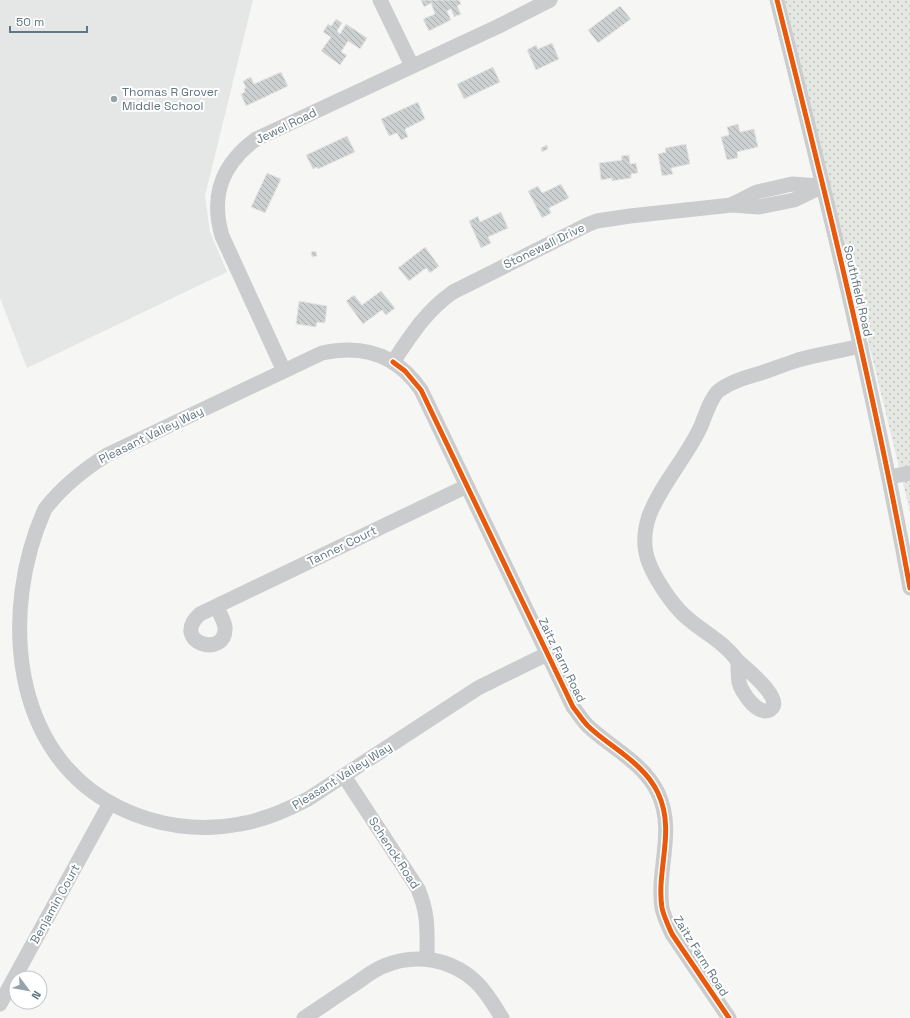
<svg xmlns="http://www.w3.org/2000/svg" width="910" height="1018" font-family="'Space Grotesk',sans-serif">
<defs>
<pattern id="grass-dots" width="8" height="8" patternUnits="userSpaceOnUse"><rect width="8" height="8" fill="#e5e8e2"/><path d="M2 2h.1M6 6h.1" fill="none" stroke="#bdc1bd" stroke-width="1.8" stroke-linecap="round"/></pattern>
<pattern id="building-back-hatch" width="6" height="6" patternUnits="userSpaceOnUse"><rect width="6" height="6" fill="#cdd0d0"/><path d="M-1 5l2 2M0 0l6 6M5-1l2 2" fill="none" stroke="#aaadae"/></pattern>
</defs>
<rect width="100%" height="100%" fill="#f6f6f5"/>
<!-- built -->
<polygon fill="#e5e7e6" points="0,0 253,0 205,196 210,232 227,272 27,368 0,298"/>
<!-- grass -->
<polygon fill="url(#grass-dots)" points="785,0 910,0 910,512"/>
<!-- building -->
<g fill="url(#building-back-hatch)" stroke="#e6e6e5">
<polygon points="421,0 459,0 461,4 457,6 461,14 454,17 451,9 447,11 451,20 429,31 423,19 435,14 431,3 424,7"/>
<polygon points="620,6 631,19 598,43 588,30"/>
<polygon points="336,19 342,23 337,31 340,34 346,24 367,38 360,49 348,41 341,52 347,55 340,65 321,51 331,37 323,32 328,24 331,26"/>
<polygon points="552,43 559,59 536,70 527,50 536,45 538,49"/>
<polygon points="493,67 500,82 464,99 457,84"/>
<polygon points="281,72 288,86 246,106 241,94 245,92 244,89 246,88 243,81 251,77 254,84"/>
<polygon points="418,102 425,119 405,129 408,137 401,140 397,133 389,136 381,119"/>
<polygon points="738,124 740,132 754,129 758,147 737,152 738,158 727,160 721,137 729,135 727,127"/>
<polygon points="347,136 355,152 318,169 317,167 313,169 306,155"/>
<polygon points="686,144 690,164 671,168 673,174 662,176 658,154 666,152 665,148"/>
<polygon points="547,145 548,149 542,152 541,148"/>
<polygon points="629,155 630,164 636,163 638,173 631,174 631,178 612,181 612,178 601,180 599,163 622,160 621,156"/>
<polygon points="267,173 281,179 265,213 251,207"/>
<polygon points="561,184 569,198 549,208 551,213 542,218 528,191 538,186 542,193"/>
<polygon points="501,212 508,228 488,237 491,243 481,248 469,221 478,216 480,222"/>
<polygon points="425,247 439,266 430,273 426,268 409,281 398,268"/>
<polygon points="316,251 317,256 312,257 311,252"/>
<polygon points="381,291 395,308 386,315 382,310 363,324 346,301 354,295 362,305"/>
<polygon points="299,301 327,306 325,323 317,322 316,327 296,324"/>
</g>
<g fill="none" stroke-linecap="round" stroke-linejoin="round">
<!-- minor -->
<g stroke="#cbcccd" stroke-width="15">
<polyline points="380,0 412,66"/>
<path d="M777 0C826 195 874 390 910 588"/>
<polyline points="733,204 757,192 792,184 821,186"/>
<path d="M393 362C412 334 425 312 453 292L589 224 597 221 630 216 732 205 759 207 794 200 823 186"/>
<path d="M284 371 222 236C210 195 222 164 256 139L499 26 550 0"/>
<polyline points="889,477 910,473"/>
<path d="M217 607C219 613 224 620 225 627 227 660 169 642 200 614L467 486"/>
<path d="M547 654 478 688 308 799C287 810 265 820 240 824 200 832 157 826 120 808 9 755 0 609 45 509 62 487 83 470 107 455L322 353C363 344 397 355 421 390L573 707C578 713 582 720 588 726 611 748 644 763 658 793 676 831 656 870 662 908 664 917 668 925 672 934L729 1018"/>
<path d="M738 661C738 668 738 675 739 682 741 692 760 720 772 708 782 697 746 669 738 661 734 657 731 652 726 648 711 634 692 625 679 610 668 598 655 578 649 563 643 548 644 531 649 516 661 484 687 457 701 426 705 416 712 394 721 389 733 381 747 377 761 373 773 369 786 364 798 360 818 354 840 351 861 346"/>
<path d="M344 776 418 889C429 915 427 932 427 959"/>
<polyline points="0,1004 110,803"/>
<path d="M304 1018C321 1007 338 995 355 984 364 978 373 970 384 966 414 953 450 958 475 981 486 991 494 1005 502 1018"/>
</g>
<defs>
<g id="cycleway">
<path d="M777 0C826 195 874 390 910 588"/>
<path d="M393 362 405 371 421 390 573 707C578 713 582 720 588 726 611 748 644 763 658 793 676 831 656 870 662 908 664 917 668 925 672 934L729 1018"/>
</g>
</defs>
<!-- cycleway casing -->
<use href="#cycleway" stroke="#fff" stroke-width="8"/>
<!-- cycleway -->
<use href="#cycleway" stroke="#e8590c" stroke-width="5"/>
</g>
<!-- markers -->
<circle fill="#95a3aa" stroke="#fff" stroke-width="1.5" cx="114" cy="99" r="4"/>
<g text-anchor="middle" stroke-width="4" stroke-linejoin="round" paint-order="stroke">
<!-- poi labels -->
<g font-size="12" fill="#617681" stroke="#fff" text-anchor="start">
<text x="122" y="96">Thomas R Grover<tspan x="122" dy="14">Middle School</tspan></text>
</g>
<!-- street labels -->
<g font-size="12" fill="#617681" stroke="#fff">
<text transform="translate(286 126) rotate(-26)" y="4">Jewel Road</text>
<text transform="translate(544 246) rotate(-26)" y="4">Stonewall Drive</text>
<text transform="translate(858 291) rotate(77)" y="4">Southfield Road</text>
<text transform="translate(151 435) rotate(-26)" y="4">Pleasant Valley Way</text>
<text transform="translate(342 546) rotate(-26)" y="4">Tanner Court</text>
<text transform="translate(562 660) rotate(64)" y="4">Zaitz Farm Road</text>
<text transform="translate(342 776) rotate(-32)" y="4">Pleasant Valley Way</text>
<text transform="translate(394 853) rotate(57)" y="4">Schenck Road</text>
<text transform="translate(55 904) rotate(-61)" y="4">Benjamin Court</text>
<text transform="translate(701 956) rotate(58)" y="4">Zaitz Farm Road</text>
</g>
</g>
<!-- north arrow -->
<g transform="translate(28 990) rotate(122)"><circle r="19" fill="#ffffff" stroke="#c0c8cd"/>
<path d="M0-3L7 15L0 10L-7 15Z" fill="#95a3aa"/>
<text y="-6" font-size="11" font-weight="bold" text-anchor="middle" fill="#617681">N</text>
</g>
<!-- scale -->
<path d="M10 26v6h77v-6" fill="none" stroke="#617681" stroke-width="2"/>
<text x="16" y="26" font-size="12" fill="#617681" stroke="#ffffff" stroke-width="3" paint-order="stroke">50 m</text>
</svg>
